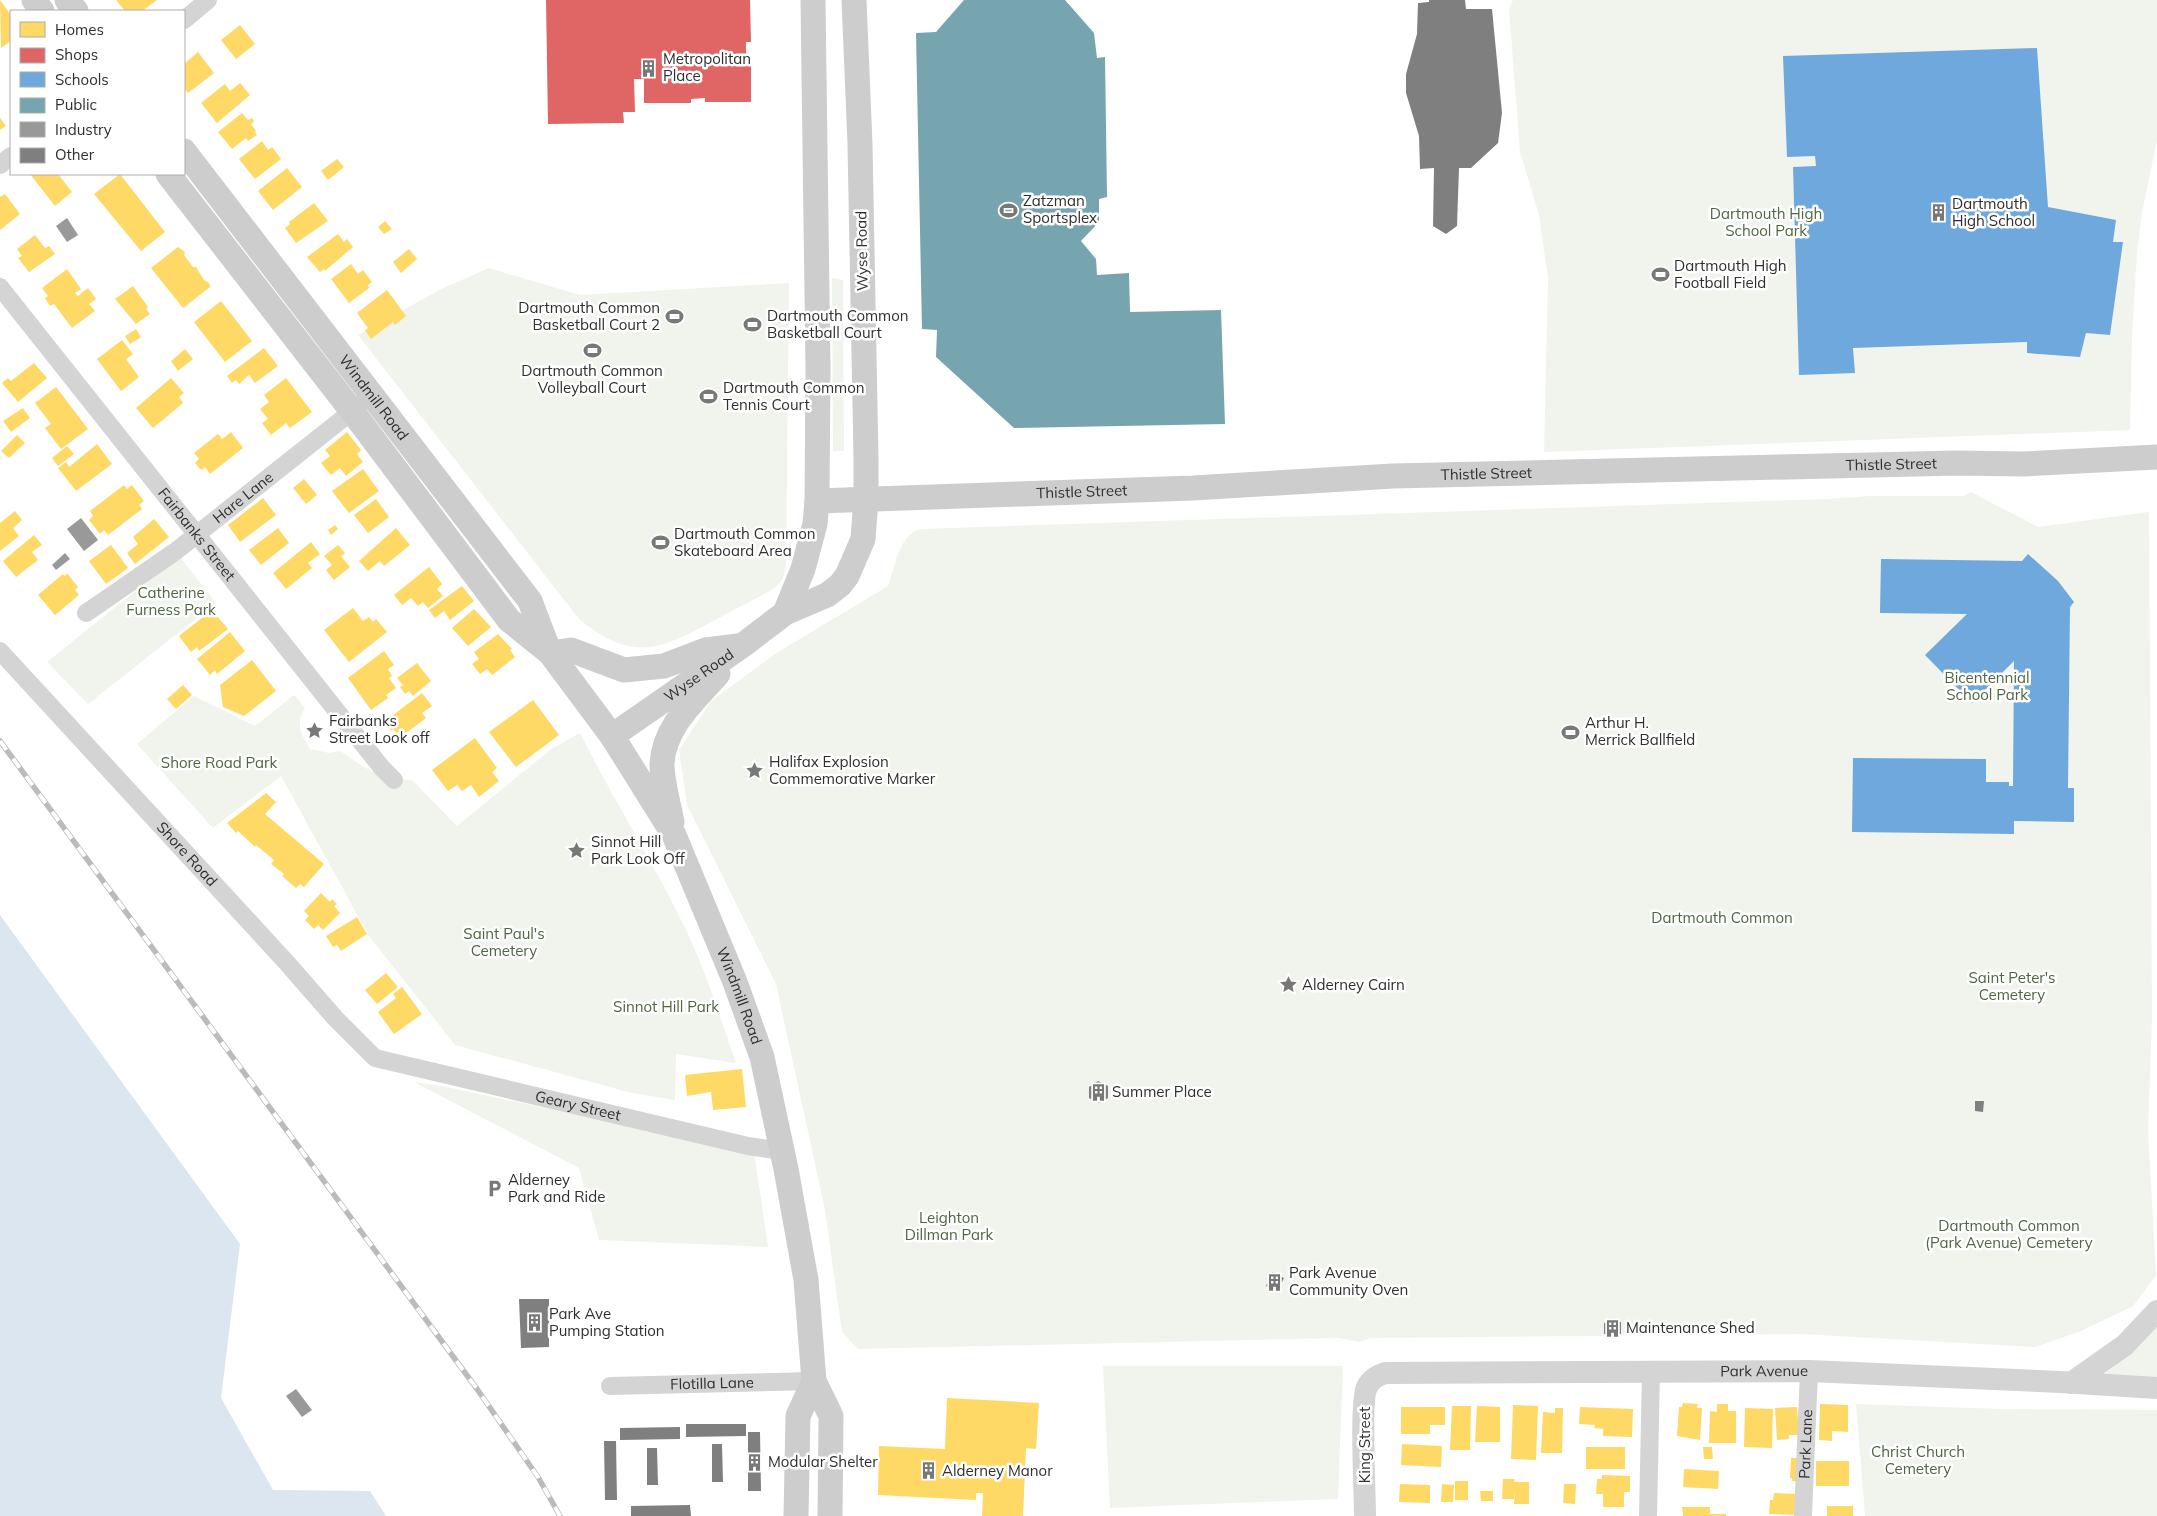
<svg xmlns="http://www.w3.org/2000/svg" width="2157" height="1516" font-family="Mulish,sans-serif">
<rect width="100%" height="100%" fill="#fff"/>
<!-- green -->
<g fill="#f0f4ed">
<polygon points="1513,0 2157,0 2157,140 2142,213 2137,252 2132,335 2130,430 1544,452 1548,278 1539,215 1520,152 1509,9"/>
<path d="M489 268 580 295 789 283 786 567 783 578 777 586C759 598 738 607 719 618 663 648 635 665 579 619L358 335 439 290Z"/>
<polygon points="832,278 843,280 844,451 833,451"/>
<path d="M1971 492 2038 527 2149 512 2152 1016 2148 1129 2156 1275 2133 1306 2081 1331 2035 1347 1802 1334 1370 1338 1360 1342 1339 1338 858 1349 842 1332 825 1210 776 984 687 805 679 750 711 701 778 652 888 586C896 566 898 535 921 529L1826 499 1871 496H1963Z"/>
<polygon points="179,556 216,603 88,704 47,662"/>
<path d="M294 695 305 708C295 723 301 735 310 749L329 753 340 751C367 769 378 779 412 780L457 826 550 750 580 733C614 801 655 865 688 934 707 975 721 1020 736 1063L676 1054 675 1100 632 1093 455 1045 369 936 281 776 213 828 137 744 194 696 255 726Z"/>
<polygon points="414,1082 442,1086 754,1152 768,1247 599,1240 579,1168"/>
<polygon points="2157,1327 2157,1381 2099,1378 2138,1348"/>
<polygon points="1103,1366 1343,1366 1338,1499 1110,1508"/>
<polygon points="1856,1404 2002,1409 2157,1410 2157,1516 1865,1516"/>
</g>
<!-- water -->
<polygon fill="#dbe6f0" points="0,915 240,1244 221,1398 273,1490 370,1491 386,1516 0,1516"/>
<!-- homes -->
<g fill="#ffd966">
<polygon points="0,0 11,15 11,41 1,48"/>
<polygon points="116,0 157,0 142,11 125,11"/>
<polygon points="240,25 255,44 236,59 221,40"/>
<polygon points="198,52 214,73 188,93 184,88 184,64"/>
<polygon points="240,83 250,95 217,123 201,103 225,84 230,91"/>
<polygon points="242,113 248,120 252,118 254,121 251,124 256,131 255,132 257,135 248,141 246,138 232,149 218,132"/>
<polygon points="0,118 6,126 0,130"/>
<polygon points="262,141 268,150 272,147 281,159 255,179 239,159"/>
<polygon points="337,159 344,167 328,180 321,171"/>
<polygon points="287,168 302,187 273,210 258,191"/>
<polygon points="30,174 58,174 72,192 55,206"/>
<polygon points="120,174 165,232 141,251 94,194"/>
<polygon points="5,194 20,214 0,230 0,197"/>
<polygon points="314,203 328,221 296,243 285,228 290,224 289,222"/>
<polygon points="385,221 392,229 384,234 378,227"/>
<polygon points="338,234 344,242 347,239 353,247 325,271 324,269 320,272 307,257"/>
<polygon points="35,235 45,248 49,246 55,254 29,272 18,258 22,256 17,249"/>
<polygon points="178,247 185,252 184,255 193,267 196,267 204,280 209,283 210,287 183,308 151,268"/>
<polygon points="409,249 417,259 401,273 393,262"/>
<polygon points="351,264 358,274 363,270 372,282 368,285 369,288 349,303 331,279"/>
<polygon points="67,269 81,289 75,293 78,296 88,288 96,299 89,304 95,311 72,328 54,304 50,306 45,298 48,296 42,288"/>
<polygon points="133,286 148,307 146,309 150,314 136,324 115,299"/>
<polygon points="387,290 406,316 395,325 393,322 371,339 365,330 368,328 357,313"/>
<polygon points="221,301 252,341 225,362 194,322"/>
<polygon points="136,329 141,337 130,344 125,336"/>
<polygon points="122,340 133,354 126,359 139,377 121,391 97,359"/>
<polygon points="264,348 278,366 255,383 249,375 239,384 236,380 232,383 227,376"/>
<polygon points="185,349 193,359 178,371 171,361"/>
<polygon points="34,363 47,378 18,402 2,383 8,378 11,381"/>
<polygon points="171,378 184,393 179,397 183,403 153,428 136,408"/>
<polygon points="286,378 312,412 290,428 286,423 271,435 262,423 268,419 260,409 269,402 264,395"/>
<polygon points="56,387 88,429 61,449 45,428 51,424 35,403"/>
<polygon points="23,408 30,418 11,432 3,421"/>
<polygon points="231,432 243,448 210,474 205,467 201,470 195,463 199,459 194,453 218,434 222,439"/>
<polygon points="347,432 361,450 357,454 363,462 346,476 340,468 331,475 321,463 330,456 325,450"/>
<polygon points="17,435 25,443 9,458 1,451"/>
<polygon points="97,444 112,464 76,491 58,468 66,462 69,467"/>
<polygon points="67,446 74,454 58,466 52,458"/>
<polygon points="363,469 379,491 349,513 332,491"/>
<polygon points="304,479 317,495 306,504 293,488"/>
<polygon points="124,485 127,489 132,485 144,501 139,505 142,509 108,535 104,530 100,534 89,520 93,516 90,511"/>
<polygon points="263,498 276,515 240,542 228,525"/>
<polygon points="376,499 389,517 368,533 354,515"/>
<polygon points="15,511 22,520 13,528 19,536 0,551 0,523"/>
<polygon points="154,519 169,537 135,564 127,553 138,544 133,537"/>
<polygon points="335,525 338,529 331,535 328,530"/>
<polygon points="278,528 289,543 261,565 249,550"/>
<polygon points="396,528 410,545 384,566 380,561 368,571 359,561"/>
<polygon points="34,535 42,545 32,552 38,560 16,577 3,561"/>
<polygon points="311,542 320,554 308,563 312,568 286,589 273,573"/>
<polygon points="111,545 128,568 106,584 89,561"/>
<polygon points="338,545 345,553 341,556 350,567 334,580 326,570 332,565 324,556"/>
<polygon points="429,567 442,584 437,589 443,596 428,608 423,602 418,606 411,598 402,605 394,595"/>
<polygon points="67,573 78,587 75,590 79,595 55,615 38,595 63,574 65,576"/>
<polygon points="462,586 474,601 450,620 444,611 435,618 429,610"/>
<polygon points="353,608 363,621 369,617 373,622 376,619 387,632 349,662 324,630"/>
<polygon points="474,609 491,627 468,646 452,628"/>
<polygon points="212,610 228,629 199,651 197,647 191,652 179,636"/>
<polygon points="230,632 245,651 217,674 215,670 210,675 197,659"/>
<polygon points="498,634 512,649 510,650 515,657 492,675 487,669 480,674 472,664 479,659 474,652"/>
<polygon points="384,651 394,665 388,669 392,676 389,678 396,688 386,695 388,698 371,710 348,678"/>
<polygon points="252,660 276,691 244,716 223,707 220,685"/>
<polygon points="417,663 431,681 413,696 409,691 405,694 400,687 403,685 397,678"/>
<polygon points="183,685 192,695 176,709 167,699"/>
<polygon points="422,693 432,706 422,713 426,718 402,736 400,733 398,735 393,729 391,731 386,723 389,721 388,719"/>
<polygon points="533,700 559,735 516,767 489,732"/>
<polygon points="475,738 497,768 492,772 499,781 479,797 471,785 462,791 457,785 448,791 432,770"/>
<polygon points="266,793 276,802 265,814 324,864 304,887 300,884 296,888 282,876 284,874 271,864 274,860 256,845 255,847 238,831 236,833 227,823"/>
<polygon points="321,893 330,902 332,899 337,904 334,906 340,913 323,930 318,925 314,929 305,920 309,916 304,911"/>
<polygon points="357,917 367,934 341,951 337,945 333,947 326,936"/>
<polygon points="386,973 398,987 377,1004 365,990"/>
<polygon points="402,987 422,1014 394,1034 378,1012 396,998 393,994"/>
<polygon points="742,1069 746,1107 713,1110 711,1092 687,1096 685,1075"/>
<polygon points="947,1398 1039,1403 1036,1449 1026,1448 1023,1516 982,1516 983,1493 976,1493 976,1500 878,1495 879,1446 945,1449"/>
<polygon points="1683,1403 1698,1404 1697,1408 1702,1408 1700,1440 1677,1436 1679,1407 1682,1407"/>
<polygon points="1717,1404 1728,1404 1728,1411 1736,1411 1736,1443 1709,1443 1710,1411 1717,1412"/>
<polygon points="1820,1404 1848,1405 1848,1432 1832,1431 1832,1441 1819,1440"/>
<polygon points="1513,1405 1538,1406 1536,1460 1511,1459"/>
<polygon points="1452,1406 1471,1406 1470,1450 1450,1450"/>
<polygon points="1477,1406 1500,1407 1500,1442 1475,1442"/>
<polygon points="1401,1407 1445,1407 1445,1425 1430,1425 1430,1434 1401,1434"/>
<polygon points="1580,1407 1633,1409 1632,1437 1603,1436 1603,1429 1594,1428 1595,1425 1579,1424"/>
<polygon points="1797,1407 1799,1435 1789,1435 1789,1439 1777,1440 1775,1408"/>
<polygon points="1555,1408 1563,1408 1562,1453 1541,1453 1543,1412 1555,1413"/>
<polygon points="1745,1408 1773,1409 1772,1448 1744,1447"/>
<polygon points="1402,1444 1442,1446 1441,1467 1401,1465"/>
<rect x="1586" y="1447" width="39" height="22"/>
<polygon points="1703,1447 1712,1447 1713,1459 1704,1459"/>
<polygon points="1791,1458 1803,1458 1800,1482 1792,1481 1792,1478 1790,1478"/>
<rect x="1816" y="1461" width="33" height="25"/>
<polygon points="1684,1469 1719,1471 1718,1489 1683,1487"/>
<polygon points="1602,1475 1630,1476 1630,1492 1624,1492 1624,1507 1603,1507 1603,1494 1596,1494 1597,1479 1602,1479"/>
<polygon points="1503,1479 1515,1479 1514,1482 1529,1482 1529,1504 1514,1504 1515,1490 1514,1499 1502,1499"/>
<rect x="1455" y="1481" width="13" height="19"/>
<polygon points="1400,1484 1430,1485 1430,1503 1399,1502"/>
<polygon points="1442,1484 1454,1485 1453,1502 1441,1502"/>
<polygon points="1564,1484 1576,1484 1575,1504 1563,1503"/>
<polygon points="1480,1491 1493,1491 1493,1501 1481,1501"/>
<polygon points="1774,1493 1801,1494 1800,1515 1769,1514 1770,1500 1773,1500"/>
<rect x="1827" y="1506" width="26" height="10"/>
<polygon points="1682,1507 1710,1507 1710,1514 1726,1514 1726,1516 1683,1516"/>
</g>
<!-- shops -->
<polygon fill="#e06666" points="546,0 750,0 751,42 746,42 746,56 751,56 751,102 705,102 705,98 691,99 691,103 644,103 644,79 634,79 635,112 623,112 624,123 548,124"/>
<!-- schools -->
<g fill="#6fa8dc">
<polygon points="2037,48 2048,207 2116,220 2113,242 2123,242 2110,335 2086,333 2080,357 2027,353 2027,342 1853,348 1855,373 1799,375 1793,167 1816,166 1815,156 1787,157 1783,56"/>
<polygon points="2028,554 2058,581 2074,602 2070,607 2068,788 2074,788 2074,822 2014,821 2014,834 1852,832 1853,758 1986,759 1986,782 2009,782 2009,786 2013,786 2014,661 1972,703 1925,655 1967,614 1880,613 1881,559 2022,561"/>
</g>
<!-- public -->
<polygon fill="#76a5af" points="964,0 1065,0 1094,33 1097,58 1105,57 1107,197 1099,199 1099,222 1081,241 1096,259 1097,275 1129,273 1130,312 1221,310 1225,424 1014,428 936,357 937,330 922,329 916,33 936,32"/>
<!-- industry -->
<g fill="#999">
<polygon points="67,218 78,235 67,242 56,226"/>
<polygon points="81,518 98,540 84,551 67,529"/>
<polygon points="65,553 70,559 56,570 52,565"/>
<polygon points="296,1389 312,1410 302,1417 286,1396"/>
</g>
<!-- building -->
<g fill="#7f7f7f">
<polygon points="1429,0 1465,0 1466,9 1492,9 1502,113 1498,143 1471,168 1459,168 1457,226 1446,234 1433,226 1434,168 1420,169 1419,136 1406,93 1406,74 1417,34 1418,3 1429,2"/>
<polygon points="1098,1081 1108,1086 1108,1098 1099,1103 1089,1098 1089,1087"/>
<polygon points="1975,1101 1984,1101 1983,1112 1975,1111"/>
<polygon points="1272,1272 1284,1278 1277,1292 1266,1286"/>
<polygon points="519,1299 549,1299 549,1347 521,1348"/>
<polygon points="1621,1322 1621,1334 1604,1334 1604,1323"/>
<polygon points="686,1424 746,1424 746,1436 686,1437"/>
<polygon points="680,1427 680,1439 620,1440 620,1428"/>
<polygon points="748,1432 760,1432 761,1491 748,1491"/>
<polygon points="604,1441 616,1441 617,1500 605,1500"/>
<polygon points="712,1444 722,1444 723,1482 712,1482"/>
<polygon points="647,1448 657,1448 658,1485 647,1485"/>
<polygon points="690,1505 691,1516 631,1516 631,1506"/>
</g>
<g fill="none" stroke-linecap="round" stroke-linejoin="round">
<!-- minor -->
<g stroke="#d4d4d4" stroke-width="18">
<polyline points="184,20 208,0"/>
<polyline points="0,165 11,156"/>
<path id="s1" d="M0 287 382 768 394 780"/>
<path id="s2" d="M86 613 176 551 360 405"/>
<path id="s3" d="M0 651 287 963 335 1018 375 1058 748 1146 782 1151"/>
<path id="s4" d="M610 1386 814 1381"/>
<polyline points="1648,1516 1651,1372"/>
<path id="s5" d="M1803 1516 1809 1371"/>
</g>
<!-- tertiary -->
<g stroke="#d4d4d4" stroke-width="22">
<polyline points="2071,1383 2125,1345 2157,1311"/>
<path id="s6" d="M1365 1516C1365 1495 1360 1399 1367 1387 1371 1379 1377 1376 1385 1373L1809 1371 2061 1382 2157 1388"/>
</g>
<!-- secondary -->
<g stroke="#cdcdcd" stroke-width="25">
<polyline points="34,0 42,11"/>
<polyline points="67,0 76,11"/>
<path id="s7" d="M184 151 530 601 549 651"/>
<path id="s8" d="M168 174 352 411 509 620 550 653 612 736 674 835 735 982 762 1057 786 1169 806 1280 814 1381 831 1416 830 1516"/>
<path id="s9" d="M817 501 1193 488 1393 476 1957 463 2023 464 2157 457"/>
<polyline points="785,613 803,569 815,524 817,501 818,368 813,0"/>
<polyline points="550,653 571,650 624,670 664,666 706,650 738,646"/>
<path id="s10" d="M612 736 743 645 785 613 827 595 840 585 847 576 863 539 866 500V458L860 144 854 0"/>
<path d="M672 822C669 805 662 782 662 765 663 727 695 700 718 674"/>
<polyline points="796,1516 798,1416 814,1381"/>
</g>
<defs>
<polyline id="rail" points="0,741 477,1389 538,1477 560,1516"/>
</defs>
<!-- rail casing -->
<use href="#rail" stroke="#bbb" stroke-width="5.5"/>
<!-- rail -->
<use href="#rail" stroke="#fff" stroke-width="4" stroke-dasharray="11" stroke-linecap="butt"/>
</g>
<!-- icons -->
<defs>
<symbol id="building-bare" viewBox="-9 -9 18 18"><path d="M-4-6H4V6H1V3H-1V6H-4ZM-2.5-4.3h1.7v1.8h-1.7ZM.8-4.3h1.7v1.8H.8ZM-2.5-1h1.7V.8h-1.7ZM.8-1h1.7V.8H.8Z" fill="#787878" stroke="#fff" stroke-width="2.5" paint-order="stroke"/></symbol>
<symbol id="stadium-bare" viewBox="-9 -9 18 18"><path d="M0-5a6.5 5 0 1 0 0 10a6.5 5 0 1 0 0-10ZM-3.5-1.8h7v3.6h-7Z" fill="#787878" stroke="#fff" stroke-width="2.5" paint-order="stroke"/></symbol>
<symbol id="sight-bare" viewBox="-9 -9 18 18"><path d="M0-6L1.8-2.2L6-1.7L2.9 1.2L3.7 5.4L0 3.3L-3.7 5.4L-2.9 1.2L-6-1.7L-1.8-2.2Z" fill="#787878" stroke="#fff" stroke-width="2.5" paint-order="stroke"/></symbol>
<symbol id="parking-bare" viewBox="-9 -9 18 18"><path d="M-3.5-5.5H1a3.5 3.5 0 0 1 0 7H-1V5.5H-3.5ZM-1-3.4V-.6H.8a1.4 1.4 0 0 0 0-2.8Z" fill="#787878" stroke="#fff" stroke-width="2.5" paint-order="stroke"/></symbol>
</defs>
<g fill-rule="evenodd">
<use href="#building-bare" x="636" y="56" width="25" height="25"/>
<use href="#stadium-bare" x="996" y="198" width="25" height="25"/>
<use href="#building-bare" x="1926" y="200" width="25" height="25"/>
<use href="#stadium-bare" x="1648" y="262" width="25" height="25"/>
<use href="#stadium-bare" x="662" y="304" width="25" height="25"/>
<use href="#stadium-bare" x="740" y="312" width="25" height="25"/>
<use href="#stadium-bare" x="580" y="338" width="25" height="25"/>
<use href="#stadium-bare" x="696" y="384" width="25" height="25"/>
<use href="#stadium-bare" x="648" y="530" width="25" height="25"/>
<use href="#sight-bare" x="302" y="718" width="25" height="25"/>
<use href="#stadium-bare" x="1558" y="720" width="25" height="25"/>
<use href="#sight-bare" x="742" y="758" width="25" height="25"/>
<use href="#sight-bare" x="564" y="838" width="25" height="25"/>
<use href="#sight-bare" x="1276" y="972" width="25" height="25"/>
<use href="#building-bare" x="1086" y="1080" width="25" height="25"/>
<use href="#parking-bare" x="482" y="1176" width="25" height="25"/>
<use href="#building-bare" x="1262" y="1270" width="25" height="25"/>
<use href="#building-bare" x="522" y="1310" width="25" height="25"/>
<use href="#building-bare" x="1600" y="1316" width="25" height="25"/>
<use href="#building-bare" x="742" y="1450" width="25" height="25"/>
<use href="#building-bare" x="916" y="1458" width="25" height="25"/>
</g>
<g text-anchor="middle" stroke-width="5" stroke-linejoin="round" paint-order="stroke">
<!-- poi labels -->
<g font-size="15" fill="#2f2f2f" stroke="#fff" text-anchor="start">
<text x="663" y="64">Metropolitan<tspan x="663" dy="17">Place</tspan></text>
<text x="1023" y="206">Zatzman<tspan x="1023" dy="17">Sportsplex</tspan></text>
<text x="1952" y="209">Dartmouth<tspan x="1952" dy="17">High School</tspan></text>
<text x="1674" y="271">Dartmouth High<tspan x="1674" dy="17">Football Field</tspan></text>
<text x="660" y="313" text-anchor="end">Dartmouth Common<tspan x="660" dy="17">Basketball Court 2</tspan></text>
<text x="767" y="321">Dartmouth Common<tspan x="767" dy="17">Basketball Court</tspan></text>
<text x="592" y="376" text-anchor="middle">Dartmouth Common<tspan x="592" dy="17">Volleyball Court</tspan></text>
<text x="723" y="393">Dartmouth Common<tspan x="723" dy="17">Tennis Court</tspan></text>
<text x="674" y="539">Dartmouth Common<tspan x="674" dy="17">Skateboard Area</tspan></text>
<text x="329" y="726">Fairbanks<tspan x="329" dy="17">Street Look off</tspan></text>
<text x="1585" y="728">Arthur H.<tspan x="1585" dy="17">Merrick Ballfield</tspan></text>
<text x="769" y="767">Halifax Explosion<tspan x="769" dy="17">Commemorative Marker</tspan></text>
<text x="591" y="847">Sinnot Hill<tspan x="591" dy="17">Park Look Off</tspan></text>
<text x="1302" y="990">Alderney Cairn</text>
<text x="1112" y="1097">Summer Place</text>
<text x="508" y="1185">Alderney<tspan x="508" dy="17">Park and Ride</tspan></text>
<text x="1289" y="1278">Park Avenue<tspan x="1289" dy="17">Community Oven</tspan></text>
<text x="549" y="1319">Park Ave<tspan x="549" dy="17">Pumping Station</tspan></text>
<text x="1626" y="1333">Maintenance Shed</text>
<text x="768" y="1467">Modular Shelter</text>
<text x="942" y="1476">Alderney Manor</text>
</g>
<!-- park labels -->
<g font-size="15" fill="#506640" stroke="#fff">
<text x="1766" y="219">Dartmouth High<tspan x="1766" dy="17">School Park</tspan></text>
<text x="171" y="598">Catherine<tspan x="171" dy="17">Furness Park</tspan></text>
<text x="1987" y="683">Bicentennial<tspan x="1987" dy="17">School Park</tspan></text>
<text x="219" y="768">Shore Road Park</text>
<text x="1722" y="923">Dartmouth Common</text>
<text x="504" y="939">Saint Paul's<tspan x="504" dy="17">Cemetery</tspan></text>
<text x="2012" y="983">Saint Peter's<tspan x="2012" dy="17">Cemetery</tspan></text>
<text x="666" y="1012">Sinnot Hill Park</text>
<text x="949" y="1223">Leighton<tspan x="949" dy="17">Dillman Park</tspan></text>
<text x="2009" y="1231">Dartmouth Common<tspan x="2009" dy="17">(Park Avenue) Cemetery</tspan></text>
<text x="1918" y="1457">Christ Church<tspan x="1918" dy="17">Cemetery</tspan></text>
</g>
<!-- street labels -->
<g font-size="15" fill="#2f2f2f" stroke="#fff">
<text transform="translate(862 251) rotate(-91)" y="5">Wyse Road</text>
<text dy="5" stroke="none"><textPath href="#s7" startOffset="311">Windmill Road</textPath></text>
<text dy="5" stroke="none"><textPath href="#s9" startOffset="1075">Thistle Street</textPath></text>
<text dy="5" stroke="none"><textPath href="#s9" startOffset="670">Thistle Street</textPath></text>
<text dy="5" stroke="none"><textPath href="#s9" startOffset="265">Thistle Street</textPath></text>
<text dy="5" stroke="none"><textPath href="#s2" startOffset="195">Hare Lane</textPath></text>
<text dy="5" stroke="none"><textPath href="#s1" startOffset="316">Fairbanks Street</textPath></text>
<text dy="5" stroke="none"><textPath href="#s10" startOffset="106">Wyse Road</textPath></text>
<text dy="5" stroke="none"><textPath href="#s3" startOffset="276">Shore Road</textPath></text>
<text dy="5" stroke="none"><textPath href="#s8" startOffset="1008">Windmill Road</textPath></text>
<text dy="5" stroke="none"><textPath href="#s3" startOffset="762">Geary Street</textPath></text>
<text dy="5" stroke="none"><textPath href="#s6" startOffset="532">Park Avenue</textPath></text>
<text dy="5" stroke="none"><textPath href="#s4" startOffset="102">Flotilla Lane</textPath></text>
<text dy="5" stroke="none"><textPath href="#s5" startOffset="72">Park Lane</textPath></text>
<text transform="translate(1365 1445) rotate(-90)" y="5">King Street</text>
</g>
</g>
<!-- legend -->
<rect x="10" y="10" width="175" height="165" fill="#ffffff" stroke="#acacac"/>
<rect x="20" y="22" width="25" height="15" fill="#ffd966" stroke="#acacac"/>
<text x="55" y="35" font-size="15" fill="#2f2f2f">Homes</text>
<rect x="20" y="48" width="25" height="15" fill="#e06666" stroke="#acacac"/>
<text x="55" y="60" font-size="15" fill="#2f2f2f">Shops</text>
<rect x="20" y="72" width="25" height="15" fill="#6fa8dc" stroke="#acacac"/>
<text x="55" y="85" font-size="15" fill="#2f2f2f">Schools</text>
<rect x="20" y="98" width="25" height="15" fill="#76a5af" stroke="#acacac"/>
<text x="55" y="110" font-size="15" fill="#2f2f2f">Public</text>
<rect x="20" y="122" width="25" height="15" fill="#999999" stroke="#acacac"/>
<text x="55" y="135" font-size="15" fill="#2f2f2f">Industry</text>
<rect x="20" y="148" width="25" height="15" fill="#7f7f7f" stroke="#acacac"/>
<text x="55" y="160" font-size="15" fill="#2f2f2f">Other</text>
</svg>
